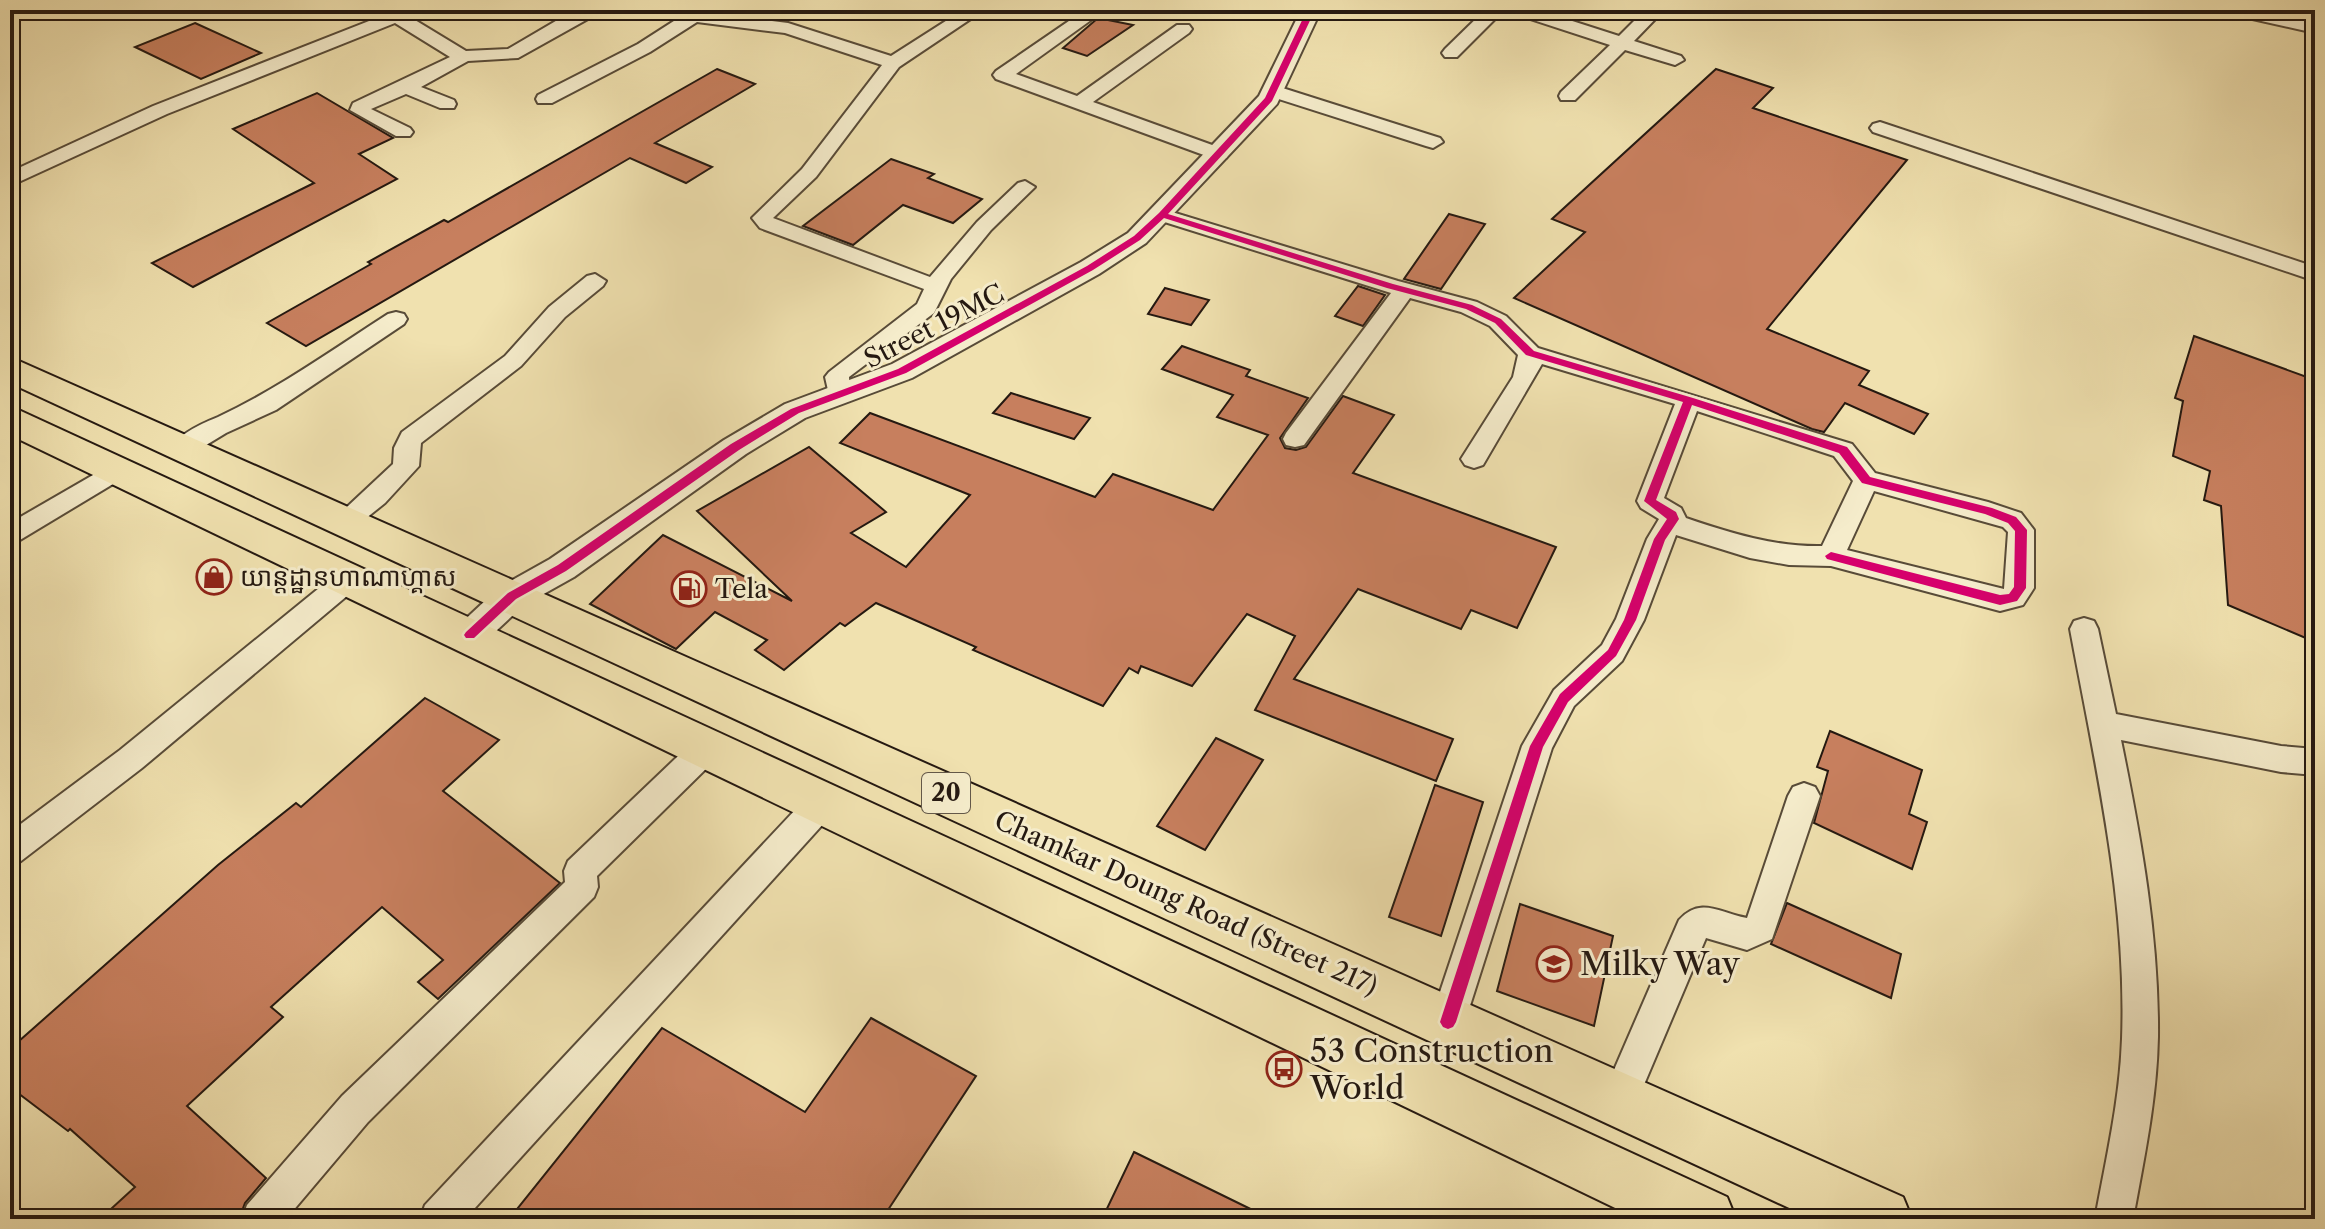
<svg xmlns="http://www.w3.org/2000/svg" width="2325" height="1229" font-family="'Libre Caslon Text','Noto Sans Khmer',serif">
<rect width="100%" height="100%" fill="#f0e1af"/>
<filter id="stains"><feTurbulence type="fractalNoise" baseFrequency=".0025" numOctaves="4"/><feColorMatrix values="0 0 0 0 .2 0 0 0 0 .09 0 0 0 0 .02 0 0 0 .5 -.17"/></filter>
<radialGradient id="worn" r=".72"><stop offset=".6" stop-color="#630" stop-opacity="0"/><stop offset="1" stop-color="#630" stop-opacity=".3"/></radialGradient>
<!-- building -->
<g fill="#c77f5e" stroke="#251911" stroke-width="2">
<polygon points="1098,18 1133,25 1087,56 1063,48"/>
<polygon points="195,23 261,53 201,79 135,47"/>
<polygon points="717,69 755,84 655,143 712,167 686,183 630,158 306,346 267,323 371,264 368,262 444,220 448,222"/>
<polygon points="1716,69 1773,88 1753,108 1907,160 1767,329 1869,371 1859,385 1928,414 1914,434 1845,403 1824,432 1812,429 1514,298 1585,232 1552,219"/>
<polygon points="317,93 393,138 359,154 397,179 193,287 152,263 314,183 233,129"/>
<polygon points="891,159 934,174 928,178 982,199 953,223 903,205 853,245 803,226"/>
<polygon points="1449,214 1485,224 1441,289 1404,279"/>
<polygon points="1358,286 1385,295 1363,326 1335,316"/>
<polygon points="1165,288 1209,300 1191,325 1148,314"/>
<polygon points="2194,336 2315,380 2315,642 2228,605 2221,506 2204,500 2210,471 2173,456 2183,401 2175,398"/>
<polygon points="1182,346 1250,370 1246,376 1308,398 1280,438 1285,448 1296,450 1306,447 1343,396 1394,415 1353,473 1556,547 1517,628 1471,610 1461,629 1358,589 1294,679 1453,739 1436,781 1255,710 1295,636 1247,614 1192,686 1141,666 1138,673 1129,668 1103,706 973,650 976,647 876,603 845,626 840,623 784,670 755,650 767,640 715,612 676,649 590,604 663,535 792,601 697,511 809,447 886,512 851,533 906,567 970,495 840,443 870,413 1095,497 1113,474 1213,510 1268,435 1217,417 1233,395 1162,369"/>
<polygon points="1011,393 1090,418 1074,439 993,413"/>
<polygon points="425,698 499,740 443,791 560,883 438,999 418,982 443,960 382,907 271,1007 283,1017 187,1106 266,1178 245,1203 239,1219 100,1219 135,1187 70,1129 68,1131 10,1087 10,1049 218,865 296,803 301,807"/>
<polygon points="1830,731 1922,770 1909,814 1927,822 1912,869 1814,823 1828,771 1817,767"/>
<polygon points="1216,738 1263,760 1205,850 1157,826"/>
<polygon points="1435,785 1483,802 1441,936 1389,917"/>
<polygon points="1787,903 1901,954 1891,998 1771,944"/>
<polygon points="1520,904 1613,936 1594,1026 1497,991"/>
<polygon points="871,1018 976,1076 882,1219 509,1219 662,1028 805,1112"/>
<polygon points="1134,1152 1271,1219 1102,1219"/>
</g>
<g fill="none" stroke-linecap="round" stroke-linejoin="round">
<defs>
<g id="minor">
<polygon points="397,10 421,10 410,17 466,51 508,49 566,15 580,10 604,10 518,58 468,61 421,87 454,100 456,104 454,108 440,108 406,94 371,109 410,128 413,132 410,136 396,136 350,110 353,103 450,57 395,23 167,114 10,186 10,172 153,106"/>
<polygon points="636,10 686,10 788,23 891,56 963,10 984,10 899,67 816,177 773,218 930,277 977,222 1018,183 1025,181 1035,187 991,230 951,279 934,313 849,377 850,393 846,399 830,399 825,377 829,372 917,304 924,289 760,228 752,218 802,169 882,65 785,33 697,22 650,52 552,103 538,103 536,99 538,95 638,44 677,19 645,15"/>
<polygon points="1085,10 1105,10 1016,74 1077,96 1177,25 1189,25 1192,29 1189,33 1093,102 1226,150 1229,154 1226,158 1212,158 996,79 993,75 996,71"/>
<polygon points="1485,10 1504,10 1457,57 1445,57 1442,53 1445,49"/>
<polygon points="1512,10 1538,10 1619,36 1645,10 1664,10 1634,41 1681,56 1684,60 1675,65 1625,50 1575,100 1561,100 1559,96 1561,92 1610,45 1515,14"/>
<polygon points="2227,10 2259,10 2315,23 2315,33 2230,14"/>
<polygon points="1273,85 1440,138 1443,142 1433,148 1426,146 1266,95 1264,91"/>
<polygon points="1880,122 2315,267 2315,281 1873,132 1870,128 1873,124"/>
<path d="M1162 209 1398 281 1477 302 1506 316 1538 348 1852 444 1875 473 1988 502 2021 513 2034 530V588L2023 605 2000 611 1831 566 1789 565 1750 558 1676 535 1644 620 1622 661 1574 706 1552 748 1461 1034 1448 1039 1435 1034 1430 1022 1522 746 1554 690 1602 645 1616 619 1647 539 1659 519 1641 508 1637 501 1675 404 1542 364 1483 465 1474 468 1465 465 1461 459 1513 377 1518 355 1490 326 1461 312 1410 298 1304 445 1295 447 1286 445 1283 439 1286 433 1391 293 1155 219 1152 215ZM1697 411 1834 456 1853 481 1822 546C1775 547 1730 533 1686 518L1681 508 1664 498ZM1874 491 2003 527 2008 532 2004 589 1847 550Z"/>
<polygon points="595,274 606,281 603,286 565,317 521,366 421,443 419,466 385,503 355,527 346,529 337,527 333,520 393,464 394,448 402,432 505,356 549,307 587,276"/>
<path d="M396 312 404 314 407 319 404 324 276 410 226 433 193 453 184 456 175 453 172 447C180 433 203 423 218 417 278 389 332 350 388 314Z"/>
<polygon points="119,460 128,463 132,469 128,475 10,546 10,523"/>
<polygon points="350,568 360,571 364,578 360,585 142,768 21,861 10,865 10,832 120,750 340,571"/>
<path d="M2084 618 2094 621 2098 629 2116 714 2281 746 2315 749V775L2281 772 2121 740C2141 838 2159 937 2158 1037 2157 1098 2144 1159 2133 1219H2095C2106 1159 2120 1099 2122 1039 2127 900 2095 764 2070 629L2074 621Z"/>
<polygon points="708,734 719,738 723,747 719,756 597,876 598,887 594,897 368,1122 286,1219 242,1219 247,1205 342,1096 565,882 564,871 568,861 697,738"/>
<path d="M1804 783 1815 787 1820 796 1772 939 1747 950 1706 938 1632 1113 1619 1118 1606 1113 1601 1100 1679 920C1701 896 1719 913 1747 918L1788 796 1793 787Z"/>
<polygon points="823,789 834,792 839,802 834,812 465,1219 420,1219 425,1205 812,792"/>
</g>
<polygon id="tertiary" points="1301,10 1321,10 1277,104 1146,243 1099,274 912,378 805,418 746,454 574,577 524,605 482,644 470,648 458,644 453,635 458,626 500,587 550,559 724,440 785,404 892,364 1081,262 1128,233 1259,96"/>
<g id="primary">
<polygon points="10,357 1903,1197 1912,1219 1813,1219 10,383"/>
<polygon points="10,406 1727,1197 1736,1219 1638,1219 10,435"/>
</g>
</defs>
<!-- minor casing -->
<use href="#minor" stroke="#584b38" stroke-width="4"/>
<!-- tertiary casing -->
<use href="#tertiary" stroke="#584b38" stroke-width="4"/>
<!-- primary casing -->
<use href="#primary" stroke="#251911" stroke-width="4"/>
<!-- minor -->
<use href="#minor" fill="#f5eccb" fill-rule="evenodd"/>
<!-- tertiary -->
<use href="#tertiary" fill="#f5eccb" fill-rule="evenodd"/>
<!-- primary -->
<use href="#primary" fill="#f0e1af" fill-rule="evenodd"/>
<defs>
<polygon id="cycleway" points="1307,10 1315,10 1272,101 1168,214 1393,284 1472,305 1501,319 1534,351 1693,398 1847,447 1870,477 1992,508 2016,517 2027,530 2026,588 2017,601 2000,605 1827,559 1825,556 1831,552 2000,595 2009,594 2014,587 2015,531 2008,523 1985,514 1862,483 1839,453 1692,405 1656,500 1676,512 1679,519 1665,540 1636,620 1616,656 1568,702 1543,747 1456,1022 1453,1027 1448,1029 1443,1027 1440,1022 1530,746 1560,694 1608,650 1624,620 1654,539 1667,519 1644,501 1683,402 1526,355 1495,323 1466,309 1387,288 1164,218 1140,240 1093,270 906,373 799,413 739,450 566,571 516,599 474,638 466,638 464,635 466,632 508,593 558,565 731,444 791,409 898,369 1087,266 1134,236 1159,213 1265,98"/>
</defs>
<!-- cycleway casing -->
<use href="#cycleway" stroke="#f5eccb" stroke-width="5"/>
<!-- cycleway -->
<use href="#cycleway" fill="#d6006c" fill-rule="evenodd"/>
</g>
<!-- icons -->
<defs>
<symbol id="shop-ring" viewBox="-11 -11 22 22"><circle r="9.5" fill="#f5eccb" stroke="#8f2418" stroke-width="1.5"/><path d="M-5-2.5h2.3a2.7 3.5 0 0 1 5.4 0H5L5.5 6h-11ZM-1.5-2.5h3a1.5 2.3 0 0 0-3 0Z" fill="#8f2418"/></symbol>
<symbol id="fuel-ring" viewBox="-11 -11 22 22"><circle r="9.5" fill="#f5eccb" stroke="#8f2418" stroke-width="1.5"/><path d="M-5.5-6h7V0h2V4h1.3V-2.5L3-4.5l.8-.8L6-3V5H2.5V1h-1V6h-7ZM-4.2-4.7v3.2H.2V-4.7Z" fill="#8f2418"/></symbol>
<symbol id="school-ring" viewBox="-11 -11 22 22"><circle r="9.5" fill="#f5eccb" stroke="#8f2418" stroke-width="1.5"/><path d="M0-5L7-2L0 1L-7-2ZM-4 1L0 2.5L4 1V4Q0 6-4 4Z" fill="#8f2418"/></symbol>
<symbol id="bus-ring" viewBox="-11 -11 22 22"><circle r="9.5" fill="#f5eccb" stroke="#8f2418" stroke-width="1.5"/><path d="M-5-6H5V4H4V6H2V4H-2V6H-4V4H-5ZM-3.5-4V0h7V-4ZM-3.5 1.2v1.5H-2V1.2ZM2 1.2v1.5H3.5V1.2Z" fill="#8f2418"/></symbol>
</defs>
<g fill-rule="evenodd">
<use href="#shop-ring" x="194" y="557" width="40" height="40"/>
<use href="#fuel-ring" x="669" y="569" width="40" height="40"/>
<use href="#school-ring" x="1534" y="944" width="40" height="40"/>
<use href="#bus-ring" x="1264" y="1049" width="40" height="40"/>
</g>
<g text-anchor="middle" stroke-width="6" stroke-linejoin="round" paint-order="stroke">
<!-- shield labels -->
<rect fill="#f5eccb" stroke="#635849" stroke-width="2" x="922" y="773" width="48" height="40" rx="6"/>
<g font-size="24" font-weight="bold" fill="#251911">
<text x="946" y="801">20</text>
</g>
<!-- street labels -->
<g font-size="26" fill="#251911" stroke="#f5eccb">
<text transform="translate(934 326) rotate(-27)" y="9">Street 19MC</text>
<text transform="translate(1186 903) rotate(24)" y="9">Chamkar Doung Road (Street 217)</text>
</g>
<!-- poi labels -->
<g font-size="26" fill="#251911" stroke="#f5eccb" text-anchor="start">
<text x="240" y="586">យាន្ដដ្ឋានហាណាហ្គាស</text>
<text x="715" y="598">Tela</text>
</g>
<!-- near-poi labels -->
<g font-size="32" fill="#251911" stroke="#f5eccb" text-anchor="start">
<text x="1580" y="975">Milky Way</text>
<text x="1310" y="1062">53 Construction<tspan x="1310" dy="37">World</tspan></text>
</g>
</g>
<!-- margin -->
<rect width="2325" height="1229" fill="none" stroke="#f0e1af" stroke-width="40"/>
<rect x="12" y="12" width="2301" height="1205" fill="none" stroke="#251911" stroke-width="4"/>
<rect x="20" y="20" width="2285" height="1189" fill="none" stroke="#251911" stroke-width="2"/>
<rect width="100%" height="100%" filter="url(#stains)"/>
<rect width="100%" height="100%" fill="url(#worn)"/>
</svg>
